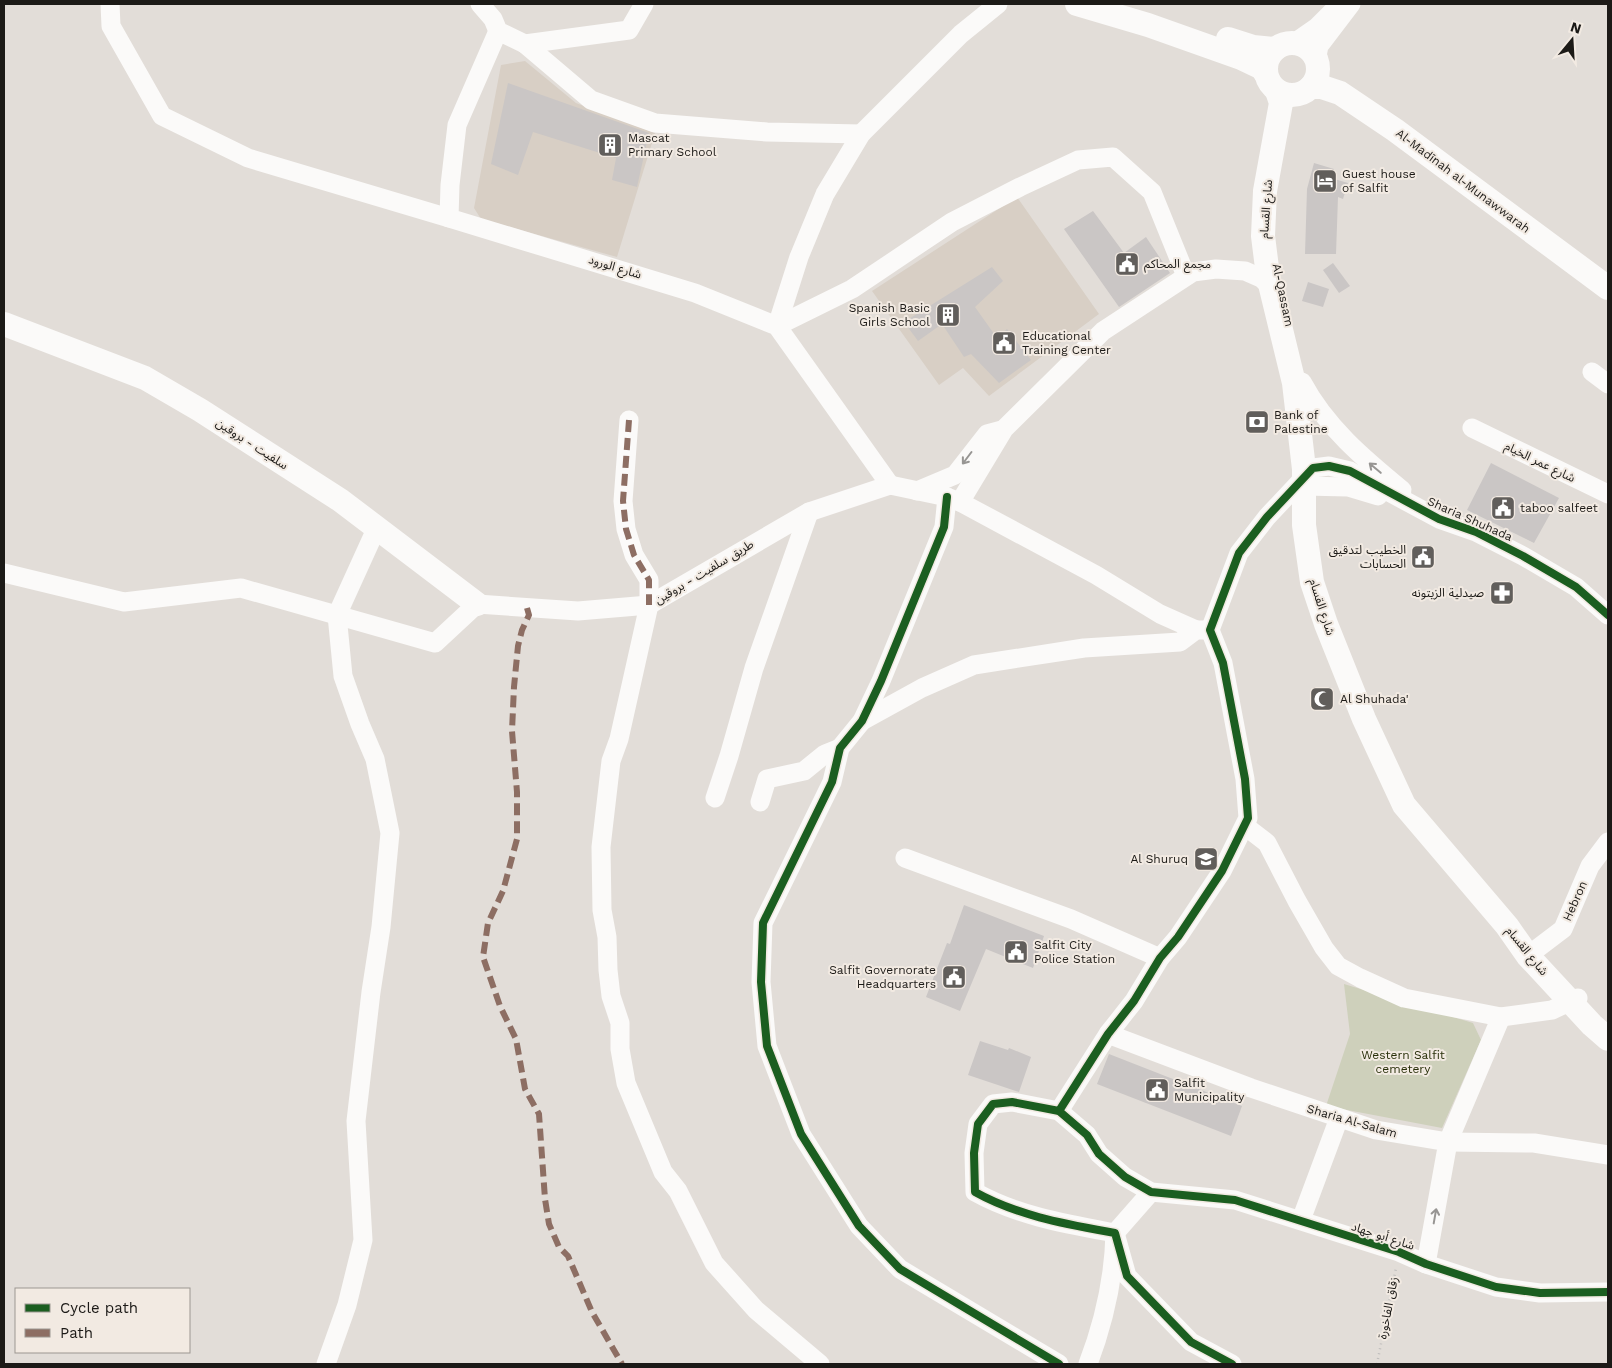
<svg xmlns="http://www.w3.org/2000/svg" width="1612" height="1368" font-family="'Work Sans','Noto Sans Arabic',sans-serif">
<rect width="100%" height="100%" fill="#e2ddd8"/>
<!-- built -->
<g fill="#d8cfc5">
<polygon points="525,61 576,103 655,133 617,257 481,219 474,208 501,65"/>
<polygon points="1017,197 1099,314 989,396 963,368 939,385 872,291"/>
</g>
<!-- green -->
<polygon fill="#ced0bb" points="1344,984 1473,1023 1481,1040 1442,1128 1326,1106 1350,1034"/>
<!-- building -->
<g fill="#cac6c5">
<polygon points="508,83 649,133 637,187 612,180 616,158 533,132 518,175 491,164"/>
<polygon points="1314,163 1334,169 1331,178 1348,183 1343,199 1338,197 1336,254 1305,254 1307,189"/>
<polygon points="1093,211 1124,253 1146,237 1170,273 1119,307 1064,229"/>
<polygon points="1333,263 1350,286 1339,293 1323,270"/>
<polygon points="992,267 1003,281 975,307 997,338 1007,329 1031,360 999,383 971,354 964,357 942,324 918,341 904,322"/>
<polygon points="1308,282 1329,289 1323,307 1302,301"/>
<polygon points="1491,463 1559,498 1534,543 1467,510"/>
<polygon points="964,905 1044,936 1033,968 986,949 960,1011 926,997 947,943 950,944"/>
<polygon points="980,1041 1008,1050 1009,1048 1031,1057 1019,1092 968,1075"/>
<polygon points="1109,1054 1242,1106 1231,1136 1097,1084"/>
</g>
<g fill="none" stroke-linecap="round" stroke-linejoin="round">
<!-- path -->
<polyline stroke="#bebdbb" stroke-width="2.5" stroke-dasharray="1 4" stroke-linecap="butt" points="1377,1364 1396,1268"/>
<!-- minor -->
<g stroke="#fbfaf9" stroke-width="19">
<polyline points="110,4 111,26 162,116 248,158 449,218"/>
<polyline points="480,4 493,19 498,31 525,44 629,30 644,4"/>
<polyline points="498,31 457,125 450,185 449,218 695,293 777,326 890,485"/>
<polyline points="1294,43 1317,27 1333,11"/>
<polyline points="525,44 591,100 655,123 767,132 861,134"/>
<polyline points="1316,61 1319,46 1351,4"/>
<polyline points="777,326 852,289 952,222 1020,187 1078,160 1113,157 1152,192 1186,276"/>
<polyline points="777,326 799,257 825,194 861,134 961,34 998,4"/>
<polyline points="1592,372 1608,384"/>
<path d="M1302 382C1326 427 1363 458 1402 490"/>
<polyline points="629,420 623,501 626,529 634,555 649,580 649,605 619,739 611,761 601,847 602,910 607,937 608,970 611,996 620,1023 620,1049 626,1083 663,1172 678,1191 714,1263 756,1310 820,1364"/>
<polyline points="1472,428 1608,494"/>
<polyline points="890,485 947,497 960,502 1096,575 1160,614 1196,630"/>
<polyline points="1304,486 1348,487 1378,496"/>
<polyline points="917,491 955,475 987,434 1002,430"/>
<polyline points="947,497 944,527 881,681 862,721 840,748 832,782 763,923 761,982 767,1046 801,1134 859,1226 900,1269 1059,1364"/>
<polyline points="960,502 1004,429 1103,331 1193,272 1216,269 1245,271 1261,278 1270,286"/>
<polyline points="4,573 124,602 241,588 435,643 477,604 578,611 649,605 809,512 890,485"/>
<polyline points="862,721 922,688 974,665 1084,648 1180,642 1196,630 1210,630"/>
<polyline points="715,798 729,756 754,668 809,512"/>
<polyline points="760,802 767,779 804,771 825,754 840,748"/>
<polyline points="1245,826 1267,843 1297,901 1324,948 1338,966 1360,978 1404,998 1501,1017 1552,1010 1578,998"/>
<polyline points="905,858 1071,919 1160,958"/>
<polyline points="1534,951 1563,929 1590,866 1608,842"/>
<polyline points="1108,1034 1251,1088 1376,1130 1448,1142 1534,1143 1608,1155"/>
<polyline points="1059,1111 1108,1034 1134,1001 1160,958 1178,937 1222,871 1248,818 1245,779 1223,663 1210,630 1239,553 1267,517 1313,468 1329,466 1350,471 1439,519 1476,532 1523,556 1576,587 1608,615"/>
<polyline points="1301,1220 1339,1118"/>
<polyline points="1426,1264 1448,1142 1501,1017"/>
<polyline points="326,1364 347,1305 363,1240 356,1121 371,992 381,927 390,833 375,759 360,724 343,676 337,615 377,527"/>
<path d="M1088 1364C1104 1322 1114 1278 1115 1233L1151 1192"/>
<path d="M1232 1364 1191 1342 1127 1276 1115 1233C1066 1224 1018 1216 975 1192L974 1153 978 1124 993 1104 1012 1102 1059 1111 1087 1135 1099 1154 1125 1177 1151 1192 1235 1200 1399 1252 1426 1264 1496 1287 1540 1293 1608 1292"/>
</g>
<!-- major -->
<g stroke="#fbfaf9" stroke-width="24">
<polyline points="1077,4 1148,25 1241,58 1262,68 1266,74"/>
<polyline points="1228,39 1253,47 1275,49"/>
<circle cx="1292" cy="69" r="26"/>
<polyline points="1311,87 1322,87 1340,93 1395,130 1608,288"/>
<polyline points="1277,91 1281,103 1265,191 1263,236 1268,276 1294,383 1304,469 1304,525 1312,582 1326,624 1364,719 1404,805 1507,926 1528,956 1592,1025 1608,1039"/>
<polyline points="4,324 145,378 200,410 340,500 477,604"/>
</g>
<!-- quiet -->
<g stroke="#8d6e63" stroke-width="6" stroke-dasharray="12 6" stroke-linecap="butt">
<polyline points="629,420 623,501 626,529 634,555 649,580 649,605"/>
<polyline points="527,608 529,615 522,630 518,646 514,687 512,731 517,792 517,839 503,891 488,923 483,957 500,1006 516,1039 525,1089 539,1114 545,1199 549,1224 559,1247 568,1256 592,1312 622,1364"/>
</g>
<defs>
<g id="cycleway">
<polyline points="947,497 944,527 881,681 862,721 840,748 832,782 763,923 761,982 767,1046 801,1134 859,1226 900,1269 1059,1364"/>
<polyline points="1059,1111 1108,1034 1134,1001 1160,958 1178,937 1222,871 1248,818 1245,779 1223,663 1210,630 1239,553 1267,517 1313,468 1329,466 1350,471 1439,519 1476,532 1523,556 1576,587 1608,615"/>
<path d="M1232 1364 1191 1342 1127 1276 1115 1233C1066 1224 1018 1216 975 1192L974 1153 978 1124 993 1104 1012 1102 1059 1111 1087 1135 1099 1154 1125 1177 1151 1192 1235 1200 1399 1252 1426 1264 1496 1287 1540 1293 1608 1292"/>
</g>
</defs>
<!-- cycleway casing -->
<use href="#cycleway" stroke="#f2eae2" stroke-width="11"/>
<!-- cycleway -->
<use href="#cycleway" stroke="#1b5e20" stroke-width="8"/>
</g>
<!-- one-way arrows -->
<defs><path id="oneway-shaft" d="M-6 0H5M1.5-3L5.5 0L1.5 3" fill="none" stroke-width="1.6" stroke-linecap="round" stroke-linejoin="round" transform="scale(1.25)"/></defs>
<g stroke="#979593">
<use href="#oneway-shaft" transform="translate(967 458) rotate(127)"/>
<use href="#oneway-shaft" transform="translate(1375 468) rotate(-140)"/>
<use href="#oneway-shaft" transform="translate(1435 1216) rotate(-80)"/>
</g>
<!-- icons -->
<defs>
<symbol id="building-square" viewBox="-11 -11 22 22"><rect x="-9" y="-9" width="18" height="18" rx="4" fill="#615e5b" stroke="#f2eae2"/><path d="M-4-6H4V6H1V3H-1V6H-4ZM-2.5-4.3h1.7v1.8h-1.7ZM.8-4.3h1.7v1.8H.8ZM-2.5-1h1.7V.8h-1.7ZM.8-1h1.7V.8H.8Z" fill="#fff"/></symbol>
<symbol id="hotel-square" viewBox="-11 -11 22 22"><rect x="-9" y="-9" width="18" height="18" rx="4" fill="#615e5b" stroke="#f2eae2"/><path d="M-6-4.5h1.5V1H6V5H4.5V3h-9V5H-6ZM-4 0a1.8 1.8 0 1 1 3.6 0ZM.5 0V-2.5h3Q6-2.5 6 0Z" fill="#fff"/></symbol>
<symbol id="civic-square" viewBox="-11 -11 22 22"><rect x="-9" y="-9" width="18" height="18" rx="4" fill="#615e5b" stroke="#f2eae2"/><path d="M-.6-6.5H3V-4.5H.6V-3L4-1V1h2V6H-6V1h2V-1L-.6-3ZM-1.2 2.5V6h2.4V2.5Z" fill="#fff"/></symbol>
<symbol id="bank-square" viewBox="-11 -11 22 22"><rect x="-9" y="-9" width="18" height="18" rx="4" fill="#615e5b" stroke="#f2eae2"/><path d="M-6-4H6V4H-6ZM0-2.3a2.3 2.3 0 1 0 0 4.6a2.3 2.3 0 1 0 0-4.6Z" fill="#fff"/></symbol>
<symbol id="pharmacy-square" viewBox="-11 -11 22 22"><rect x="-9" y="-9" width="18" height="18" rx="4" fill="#615e5b" stroke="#f2eae2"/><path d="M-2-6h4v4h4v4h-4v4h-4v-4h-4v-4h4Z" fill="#fff"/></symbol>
<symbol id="mosque-square" viewBox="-11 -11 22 22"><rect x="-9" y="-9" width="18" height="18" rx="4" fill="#615e5b" stroke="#f2eae2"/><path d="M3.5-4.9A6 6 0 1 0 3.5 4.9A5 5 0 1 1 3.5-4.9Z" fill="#fff"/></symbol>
<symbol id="school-square" viewBox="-11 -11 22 22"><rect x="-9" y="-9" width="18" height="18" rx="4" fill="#615e5b" stroke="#f2eae2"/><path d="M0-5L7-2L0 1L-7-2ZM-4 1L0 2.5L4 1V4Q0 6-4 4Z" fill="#fff"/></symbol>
</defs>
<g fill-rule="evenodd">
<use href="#building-square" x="596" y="131" width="28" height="28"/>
<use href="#hotel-square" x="1311" y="167" width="28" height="28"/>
<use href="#civic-square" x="1113" y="250" width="28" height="28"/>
<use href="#building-square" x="934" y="301" width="28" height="28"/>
<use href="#civic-square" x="990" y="329" width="28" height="28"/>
<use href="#bank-square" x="1243" y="408" width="28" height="28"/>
<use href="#civic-square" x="1489" y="494" width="28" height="28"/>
<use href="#civic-square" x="1409" y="543" width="28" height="28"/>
<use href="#pharmacy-square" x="1488" y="579" width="28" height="28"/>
<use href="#mosque-square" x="1308" y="685" width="28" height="28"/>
<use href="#school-square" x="1192" y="845" width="28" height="28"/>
<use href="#civic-square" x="1002" y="938" width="28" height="28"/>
<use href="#civic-square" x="940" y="963" width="28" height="28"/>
<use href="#civic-square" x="1143" y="1076" width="28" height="28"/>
</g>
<g text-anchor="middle" stroke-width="4" stroke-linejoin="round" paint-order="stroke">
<!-- poi labels -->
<g font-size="12" fill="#1c1a17" stroke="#f2eae2" text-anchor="start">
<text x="628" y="142">Mascat<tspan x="628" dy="14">Primary School</tspan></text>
<text x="1342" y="178">Guest house<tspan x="1342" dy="14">of Salfit</tspan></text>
<text x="1144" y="268">مجمع المحاكم</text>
<text x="930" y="312" text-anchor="end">Spanish Basic<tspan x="930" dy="14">Girls School</tspan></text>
<text x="1022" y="340">Educational<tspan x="1022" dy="14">Training Center</tspan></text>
<text x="1274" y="419">Bank of<tspan x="1274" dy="14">Palestine</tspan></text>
<text x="1520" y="512">taboo salfeet</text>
<text x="1406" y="554" text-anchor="end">الخطيب لتدقيق<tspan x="1406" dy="14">الحسابات</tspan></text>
<text x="1484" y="597" text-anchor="end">صيدلية الزيتونه</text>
<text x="1340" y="703">Al Shuhada'</text>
<text x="1188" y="863" text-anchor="end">Al Shuruq</text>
<text x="1034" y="949">Salfit City<tspan x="1034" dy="14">Police Station</tspan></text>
<text x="936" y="974" text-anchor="end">Salfit Governorate<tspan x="936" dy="14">Headquarters</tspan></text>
<text x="1174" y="1087">Salfit<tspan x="1174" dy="14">Municipality</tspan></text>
</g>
<!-- street labels -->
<g font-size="12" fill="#1c1a17" stroke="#f2eae2">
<text transform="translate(1463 181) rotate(37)" y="4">Al-Madīnah al-Munawwarah</text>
<text transform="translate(1266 209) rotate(-86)" y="4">شارع القسام</text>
<text transform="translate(615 267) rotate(17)" y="4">شارع الورود</text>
<text transform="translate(1283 295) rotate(78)" y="4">Al-Qassam</text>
<text transform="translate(252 444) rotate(33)" y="4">سلفيت - بروقين</text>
<text transform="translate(1540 462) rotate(26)" y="4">شارع عمر الخيام</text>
<text transform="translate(1470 519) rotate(24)" y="4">Sharia Shuhada</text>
<text transform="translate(704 572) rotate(-31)" y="4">طريق سلفيت - بروقين</text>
<text transform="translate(1322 607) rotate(72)" y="4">شارع القسام</text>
<text transform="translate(1575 901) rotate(-66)" y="4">Hebron</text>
<text transform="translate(1527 951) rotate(51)" y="4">شارع القسام</text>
<text transform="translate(1352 1121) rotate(16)" y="4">Sharia Al-Salam</text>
<text transform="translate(1383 1236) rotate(18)" y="4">شارع أبو جهاد</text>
<text transform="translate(1388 1308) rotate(-79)" y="4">زقاق الفاخورة</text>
</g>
<!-- park labels -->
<g font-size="12" fill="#29300a" stroke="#f2eae2">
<text x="1403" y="1059">Western Salfit<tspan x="1403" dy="14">cemetery</tspan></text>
</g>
</g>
<!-- border -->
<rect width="1612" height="1368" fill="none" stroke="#1c1a17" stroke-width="10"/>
<!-- legend -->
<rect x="15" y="1288" width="175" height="65" fill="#f2eae2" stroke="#9c9791"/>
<rect x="25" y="1304" width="25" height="8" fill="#1b5e20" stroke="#9c9791"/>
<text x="60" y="1313" font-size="15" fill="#1c1a17">Cycle path</text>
<rect x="25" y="1329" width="25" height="8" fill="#8d6e63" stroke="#9c9791"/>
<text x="60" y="1338" font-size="15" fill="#1c1a17">Path</text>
<!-- north arrow -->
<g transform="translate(1572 40) rotate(18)" stroke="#f2eae2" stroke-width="4" paint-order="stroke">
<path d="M0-4L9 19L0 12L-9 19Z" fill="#1c1a17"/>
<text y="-8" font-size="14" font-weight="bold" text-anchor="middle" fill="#1c1a17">N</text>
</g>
</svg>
